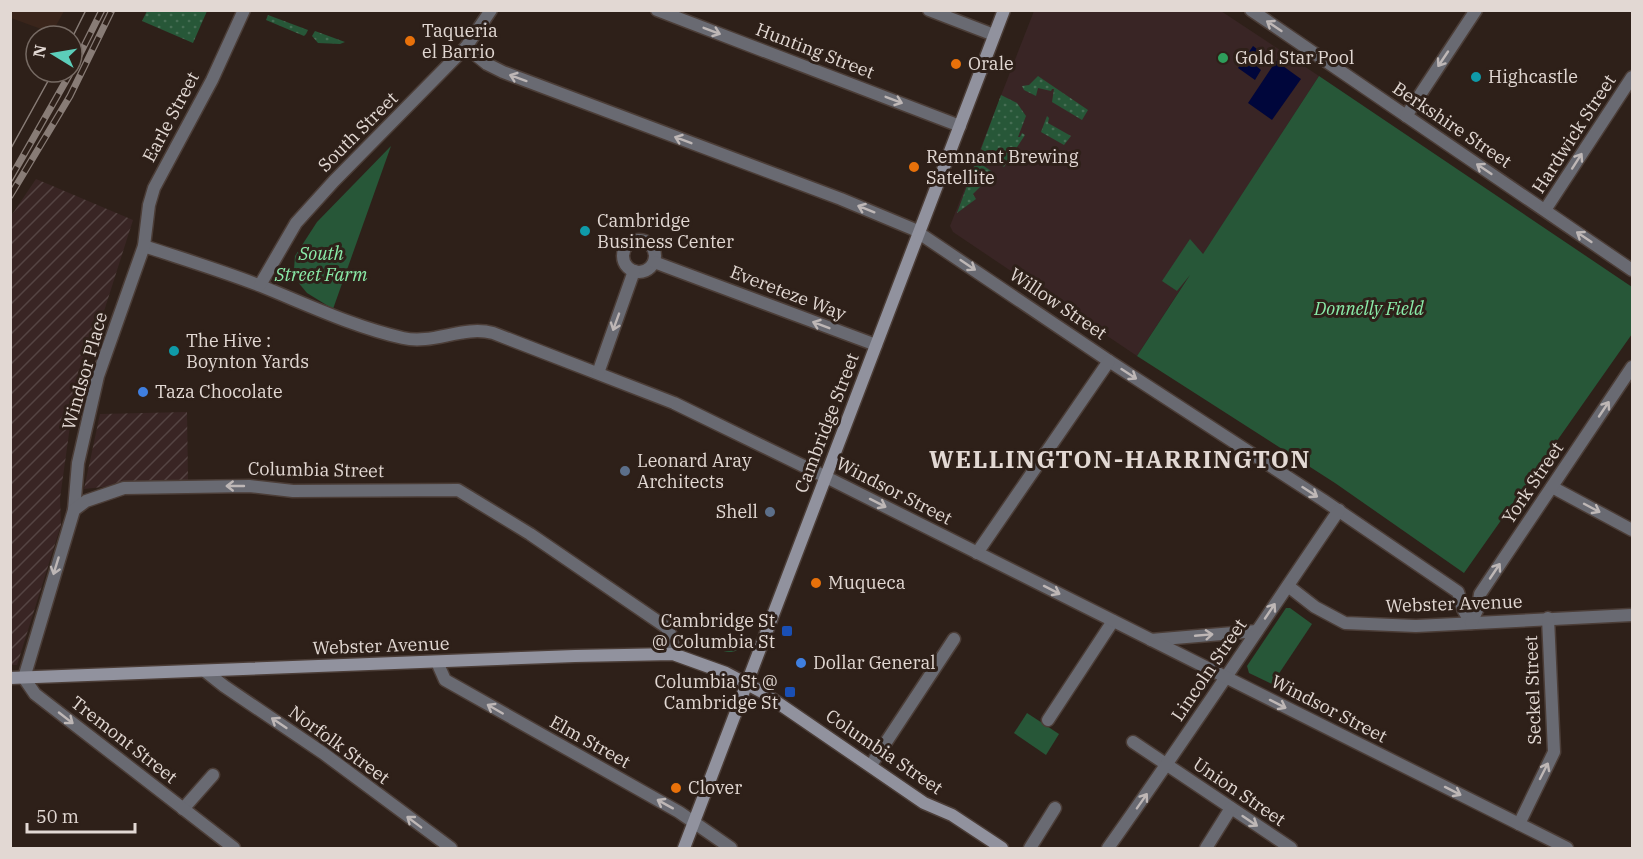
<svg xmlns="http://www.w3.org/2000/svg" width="1643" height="859" font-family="'IBM Plex Serif',serif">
<defs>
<pattern id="industrial-furrows" width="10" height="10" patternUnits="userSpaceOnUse" patternTransform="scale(1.5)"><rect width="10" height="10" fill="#392524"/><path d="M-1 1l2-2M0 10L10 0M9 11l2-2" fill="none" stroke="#554443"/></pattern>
<pattern id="grass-dots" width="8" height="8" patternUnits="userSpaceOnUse" patternTransform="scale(1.5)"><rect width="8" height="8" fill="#275738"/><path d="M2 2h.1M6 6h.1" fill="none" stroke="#466e54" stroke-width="1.8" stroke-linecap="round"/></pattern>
</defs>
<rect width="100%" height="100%" fill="#2e2019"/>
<!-- built -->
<polygon fill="#3a251b" points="10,11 11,10 64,11 52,33 11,18"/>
<!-- industrial -->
<g fill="url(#industrial-furrows)">
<polygon points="36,179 133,220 72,412 60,498 61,525 17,665 11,665 11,216"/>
<polygon points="187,412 188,480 158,481 84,489 100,414"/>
</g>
<!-- education -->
<polygon fill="#392525" points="1034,11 1221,11 1319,76 1137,356 953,232 950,226"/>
<!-- grass -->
<g fill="url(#grass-dots)">
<polygon points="147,11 147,10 207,11 193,43 142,21"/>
<polygon points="268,15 308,30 306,34 304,36 266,20"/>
<polygon points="315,31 345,42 340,44 318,43 312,36"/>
<polygon points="1038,76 1088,110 1082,120 1052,102 1054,89 1052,89 1051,91 1038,88 1036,96 1024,90 1022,86 1029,85"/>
<polygon points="1001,95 1017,103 1026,116 1018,137 1020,137 1022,133 1025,135 1004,167 981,149"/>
<polygon points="1047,116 1049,118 1048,123 1071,136 1064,145 1041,132"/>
<polygon points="978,162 994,173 973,194 976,199 957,213 975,164"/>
<path d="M710 639H737L740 642 737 650C727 656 716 648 708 641Z"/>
</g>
<!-- green -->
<g fill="#275738">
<polygon points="1319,76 1632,287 1632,334 1464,573 1335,483 1137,356 1190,275 1177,291 1162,281 1190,239 1203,254"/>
<polygon points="391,146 333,309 307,293 297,281 294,269 295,256 317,222"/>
<polygon points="1286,608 1290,608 1312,624 1272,684 1249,673 1247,666"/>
<polygon points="1027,713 1059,734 1046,755 1014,733"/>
</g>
<!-- water -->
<g fill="#00063b">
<polygon points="1253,46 1269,58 1263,67 1257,62 1254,64 1261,70 1255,80 1238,68"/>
<polygon points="1276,61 1301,79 1272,120 1248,103"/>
</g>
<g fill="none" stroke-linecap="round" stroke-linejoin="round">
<defs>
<g id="minor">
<polyline points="657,10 960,126"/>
<polyline points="929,10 994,35"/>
<polyline points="1251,10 1632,270"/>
<polyline points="466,47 487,64 503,72 841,199 913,229 1109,361 1323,500 1458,592 1463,609 1471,623"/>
<polyline points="1406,116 1476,10"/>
<polyline points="1545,210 1632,77"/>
<circle cx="639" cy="256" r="16"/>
<path d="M144 246C183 259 223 271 261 286 308 305 354 327 403 338 433 345 463 325 493 333L674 403 826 477"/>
<polyline points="654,262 876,345"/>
<polyline points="260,285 296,223 334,181 466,47 491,10"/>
<polyline points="598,373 634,271"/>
<polyline points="1552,487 1632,530"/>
<polyline points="74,510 78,463 98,376 144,246 149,205 154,188 212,80 244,10"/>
<polyline points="977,553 1109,361"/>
<polyline points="1288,586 1315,607 1345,623 1416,626 1632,615"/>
<polyline points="1471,623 1478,608 1480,594 1632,367"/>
<polyline points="1151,640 1257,631"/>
<polyline points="437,662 445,680 679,812 731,848"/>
<polyline points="205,671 224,686 323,753 451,848"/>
<polyline points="1048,720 1113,621"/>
<polyline points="1133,742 1291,848"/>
<polyline points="871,765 954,639"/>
<polyline points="183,809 213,775"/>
<polyline points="1519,824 1554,752 1548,618"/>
<polyline points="234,848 35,694 24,678 74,510 86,501 124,488 249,486 293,491 458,490 530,534 666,627 672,637 673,654"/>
<polyline points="1030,848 1055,808"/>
<path d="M1108 848C1187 737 1262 623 1339 510"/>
<polyline points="1206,848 1231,808"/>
</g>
<polyline id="tertiary" points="826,477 1567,848"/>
<g id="secondary">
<polyline points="10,678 575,656 673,654 726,673 762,692 924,803 952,815 1002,848"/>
<polyline points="684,848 1004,10"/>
</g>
</defs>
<!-- minor casing -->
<use href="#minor" stroke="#4b3d37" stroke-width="15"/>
<!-- tertiary casing -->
<use href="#tertiary" stroke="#4b3d37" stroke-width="15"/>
<!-- secondary casing -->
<use href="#secondary" stroke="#4b3d37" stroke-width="15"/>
<!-- minor -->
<use href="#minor" stroke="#696a72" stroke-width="12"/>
<!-- tertiary -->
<use href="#tertiary" stroke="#696a72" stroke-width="12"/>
<!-- secondary -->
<use href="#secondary" stroke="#91929e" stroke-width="12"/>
<!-- tram -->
<g stroke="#887c76" stroke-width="1.5">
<polyline points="72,38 86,10"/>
<polyline points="10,150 53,72"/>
</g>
<defs>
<g id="rail">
<polyline points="72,70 102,10"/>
<polyline points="10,179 71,72"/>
<polyline points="10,196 70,96 112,10"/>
</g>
</defs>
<!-- rail casing -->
<use href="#rail" stroke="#887c76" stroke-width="7"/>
<!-- rail -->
<use href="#rail" stroke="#2e2019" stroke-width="4.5" stroke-dasharray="14" stroke-linecap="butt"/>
</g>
<!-- one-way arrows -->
<defs><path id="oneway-shaft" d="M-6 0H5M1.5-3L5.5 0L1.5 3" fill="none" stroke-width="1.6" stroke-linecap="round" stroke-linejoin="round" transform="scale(1.5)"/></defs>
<g stroke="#beb7b6">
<use href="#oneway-shaft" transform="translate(1274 26) rotate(-146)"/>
<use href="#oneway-shaft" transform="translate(712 31) rotate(21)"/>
<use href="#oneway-shaft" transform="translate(1443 59) rotate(124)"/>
<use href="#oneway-shaft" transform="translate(518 78) rotate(-160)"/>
<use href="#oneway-shaft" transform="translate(894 100) rotate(21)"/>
<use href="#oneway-shaft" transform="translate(683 140) rotate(-159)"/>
<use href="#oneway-shaft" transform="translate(1577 161) rotate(-57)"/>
<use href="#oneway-shaft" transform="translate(1484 169) rotate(-146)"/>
<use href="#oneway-shaft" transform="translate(866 209) rotate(-158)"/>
<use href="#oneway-shaft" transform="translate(1584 237) rotate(-146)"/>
<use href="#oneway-shaft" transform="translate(968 265) rotate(34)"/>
<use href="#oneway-shaft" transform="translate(616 322) rotate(110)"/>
<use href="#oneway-shaft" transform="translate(821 325) rotate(-159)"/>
<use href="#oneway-shaft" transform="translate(1129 374) rotate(33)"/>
<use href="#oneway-shaft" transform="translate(1604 409) rotate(-56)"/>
<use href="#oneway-shaft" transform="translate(235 486) rotate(180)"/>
<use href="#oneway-shaft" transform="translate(1310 492) rotate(33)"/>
<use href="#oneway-shaft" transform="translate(878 503) rotate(27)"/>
<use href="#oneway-shaft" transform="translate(1592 508) rotate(28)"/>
<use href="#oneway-shaft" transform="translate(56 566) rotate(107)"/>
<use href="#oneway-shaft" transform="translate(1495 571) rotate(-56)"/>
<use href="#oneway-shaft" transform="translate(1052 590) rotate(27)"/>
<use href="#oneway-shaft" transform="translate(1270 611) rotate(-56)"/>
<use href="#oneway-shaft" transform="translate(1204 635) rotate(-5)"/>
<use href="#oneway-shaft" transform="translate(1278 704) rotate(27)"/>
<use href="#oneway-shaft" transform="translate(495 709) rotate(-150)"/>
<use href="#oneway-shaft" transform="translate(66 718) rotate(38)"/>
<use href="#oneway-shaft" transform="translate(279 723) rotate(-146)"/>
<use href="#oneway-shaft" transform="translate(1544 771) rotate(-63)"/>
<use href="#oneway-shaft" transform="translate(1453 791) rotate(27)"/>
<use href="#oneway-shaft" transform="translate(1142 801) rotate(-55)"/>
<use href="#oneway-shaft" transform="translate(665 804) rotate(-151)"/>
<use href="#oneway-shaft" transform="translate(1250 821) rotate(34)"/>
<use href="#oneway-shaft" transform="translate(414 822) rotate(-143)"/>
</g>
<!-- markers -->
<g fill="#e8710a" stroke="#2e2019" stroke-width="2">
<circle cx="410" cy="41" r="6"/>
<circle cx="956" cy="64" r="6"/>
<circle cx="914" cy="167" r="6"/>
<circle cx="816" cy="583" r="6"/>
<circle cx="676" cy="788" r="6"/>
</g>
<circle fill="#2e9e5b" stroke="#2e2019" stroke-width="2" cx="1223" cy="58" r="6"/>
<g fill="#0f9aa8" stroke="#2e2019" stroke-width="2">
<circle cx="1476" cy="77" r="6"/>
<circle cx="585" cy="231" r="6"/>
<circle cx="174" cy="351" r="6"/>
</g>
<g fill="#3f7fe0" stroke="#2e2019" stroke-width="2">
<circle cx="143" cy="392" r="6"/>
<circle cx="801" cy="663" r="6"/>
</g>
<g fill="#5c6f8a" stroke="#2e2019" stroke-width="2">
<circle cx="625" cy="471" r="6"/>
<circle cx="770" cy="512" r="6"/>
</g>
<g fill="#1a4fb4" stroke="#2e2019" stroke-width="2">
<rect x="781" y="625" width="12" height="12" rx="3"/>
<rect x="784" y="686" width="12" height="12" rx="3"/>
</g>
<g text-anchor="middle" stroke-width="6" stroke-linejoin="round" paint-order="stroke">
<!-- poi labels -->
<g font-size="18" fill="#e2d8d3" stroke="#2e2019" text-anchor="start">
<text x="422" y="37">Taqueria<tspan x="422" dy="21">el Barrio</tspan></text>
<text x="1235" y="64">Gold Star Pool</text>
<text x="968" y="70">Orale</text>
<text x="1488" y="83">Highcastle</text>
<text x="926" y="163">Remnant Brewing<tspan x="926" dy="21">Satellite</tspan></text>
<text x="597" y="227">Cambridge<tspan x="597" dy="21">Business Center</tspan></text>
<text x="186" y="347">The Hive :<tspan x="186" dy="21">Boynton Yards</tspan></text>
<text x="155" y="398">Taza Chocolate</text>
<text x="637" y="467">Leonard Aray<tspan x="637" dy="21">Architects</tspan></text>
<text x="758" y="518" text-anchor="end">Shell</text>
<text x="828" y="589">Muqueca</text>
<text x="775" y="627" text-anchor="end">Cambridge St<tspan x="775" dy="21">@ Columbia St</tspan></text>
<text x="813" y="669">Dollar General</text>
<text x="778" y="688" text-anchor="end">Columbia St @<tspan x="778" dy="21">Cambridge St</tspan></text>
<text x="688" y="794">Clover</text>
</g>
<!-- street labels -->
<g font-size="18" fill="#e2d8d3" stroke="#2e2019">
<text transform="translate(815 51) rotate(21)" y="6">Hunting Street</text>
<text transform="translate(171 117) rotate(-62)" y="6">Earle Street</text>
<text transform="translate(1452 125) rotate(34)" y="6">Berkshire Street</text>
<text transform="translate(358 132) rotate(-45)" y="6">South Street</text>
<text transform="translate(1574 134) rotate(-57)" y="6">Hardwick Street</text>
<text transform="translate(788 293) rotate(21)" y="6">Evereteze Way</text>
<text transform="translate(1058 304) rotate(34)" y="6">Willow Street</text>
<text transform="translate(85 371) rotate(-74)" y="6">Windsor Place</text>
<text transform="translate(827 423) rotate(-69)" y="6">Cambridge Street</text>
<text transform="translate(316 470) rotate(1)" y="6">Columbia Street</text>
<text transform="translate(1533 483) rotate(-56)" y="6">York Street</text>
<text transform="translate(894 491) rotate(27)" y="6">Windsor Street</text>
<text transform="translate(1454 604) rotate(-2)" y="6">Webster Avenue</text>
<text transform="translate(381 646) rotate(-2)" y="6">Webster Avenue</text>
<text transform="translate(1209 670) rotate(-56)" y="6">Lincoln Street</text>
<text transform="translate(1533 690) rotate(-92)" y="6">Seckel Street</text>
<text transform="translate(1329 709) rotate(27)" y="6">Windsor Street</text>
<text transform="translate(124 740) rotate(38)" y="6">Tremont Street</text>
<text transform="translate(590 742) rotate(29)" y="6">Elm Street</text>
<text transform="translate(339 745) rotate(36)" y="6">Norfolk Street</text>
<text transform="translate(884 752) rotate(34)" y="6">Columbia Street</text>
<text transform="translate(1239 792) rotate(34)" y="6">Union Street</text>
</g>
<!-- park labels -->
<g font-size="18" font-style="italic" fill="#8aeca9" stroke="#2e2019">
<text x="321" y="260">South<tspan x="321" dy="21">Street Farm</tspan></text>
<text x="1369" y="315">Donnelly Field</text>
</g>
<!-- district labels -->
<g font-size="24" font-weight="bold" letter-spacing="1.5" fill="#e2d8d3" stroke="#2e2019">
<text x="1120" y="468">WELLINGTON-HARRINGTON</text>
</g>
</g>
<!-- border -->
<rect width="1643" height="859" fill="none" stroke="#e2d8d3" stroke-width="24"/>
<!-- north arrow -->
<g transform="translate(54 54) rotate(281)"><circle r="28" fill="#2e2019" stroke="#766a63" stroke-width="1.5"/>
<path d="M0-4.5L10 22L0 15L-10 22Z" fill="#5cceba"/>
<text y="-9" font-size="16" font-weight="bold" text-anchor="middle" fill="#e2d8d3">N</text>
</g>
<!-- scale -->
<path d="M27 823v9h108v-9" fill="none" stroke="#e2d8d3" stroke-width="3"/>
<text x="36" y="823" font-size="18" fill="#e2d8d3" stroke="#2e2019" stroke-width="4.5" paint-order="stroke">50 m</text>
</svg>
